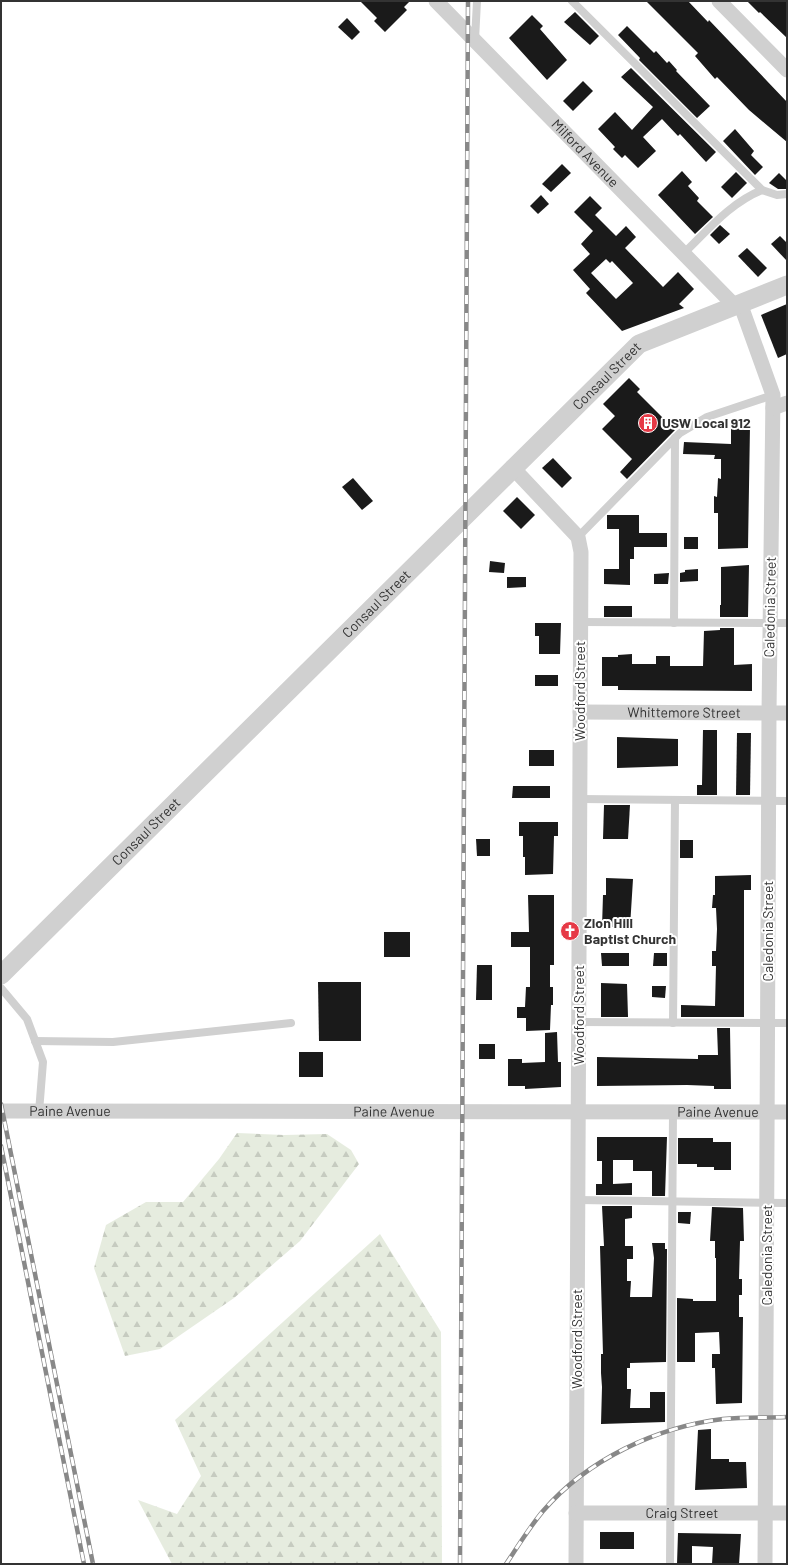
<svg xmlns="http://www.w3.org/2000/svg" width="788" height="1565" font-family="Barlow,sans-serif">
<defs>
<pattern id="forest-firs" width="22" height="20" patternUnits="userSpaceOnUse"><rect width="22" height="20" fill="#e6ecdf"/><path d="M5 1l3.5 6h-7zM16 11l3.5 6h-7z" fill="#c6cbc0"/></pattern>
</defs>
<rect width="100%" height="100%" fill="#fff"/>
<!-- forest -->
<g fill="url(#forest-firs)">
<polygon points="237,1133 284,1135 327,1134 351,1150 359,1164 300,1241 234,1298 160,1349 125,1356 94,1268 106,1225 146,1202 183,1202 219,1159"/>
<polygon points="380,1234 441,1332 442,1564 172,1564 138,1500 177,1514 201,1476 175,1420"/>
</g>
<!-- building -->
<g fill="#1a1a1a" fill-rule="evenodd">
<polygon points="360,1 410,1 404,7 407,10 385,32 374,21 377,18"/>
<polygon points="646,1 688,1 708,22 709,20 787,102 787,142 749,110 717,77 715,79 695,56 698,53"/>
<polygon points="747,1 787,1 787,38 760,12 759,13"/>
<polygon points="575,12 599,36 590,45 564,22"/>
<polygon points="532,15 543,26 540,29 567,60 547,80 509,38"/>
<polygon points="347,18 360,32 352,40 338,27"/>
<polygon points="627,26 654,53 656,51 667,63 669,61 677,70 676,71 710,106 697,118 639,60 640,58 618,35"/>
<polygon points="631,68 716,152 706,162 680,134 678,136 662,119 643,137 656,151 638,168 625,155 622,158 613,149 615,147 598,129 615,112 632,130 653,107 621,77"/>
<polygon points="583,81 593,91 573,111 563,101"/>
<polygon points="735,129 754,151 751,155 763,167 755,175 723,141"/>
<polygon points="562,164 571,173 551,192 542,184"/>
<polygon points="682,171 692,182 688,186 699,198 697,201 713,217 695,234 658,195"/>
<polygon points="736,172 747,183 732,198 721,187"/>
<polygon points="779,173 787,181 787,189 778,189 769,183"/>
<polygon points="541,195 549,204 538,214 530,206"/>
<path d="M590 196 602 208 595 215 616 236 626 226 636 237 625 248 663 287 678 272 694 289 679 304 684 308 622 331 586 293 590 289 573 270 590 254 581 244 593 231 574 212ZM606 259 610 263 612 261 633 283 616 299 591 273Z"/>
<polygon points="720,225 730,234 719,244 710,235"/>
<polygon points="780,236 787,243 787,261 771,244"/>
<polygon points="747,248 767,268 758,277 738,256"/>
<polygon points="787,304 787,354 778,358 761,315"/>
<polygon points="629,378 640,389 637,392 675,430 627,479 620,472 632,459 602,429 615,416 603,404"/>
<polygon points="731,426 750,426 748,548 718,549 718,513 714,513 714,496 717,497 718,478 721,479 721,459 714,459 715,455 683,454 684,442 731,444"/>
<polygon points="553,458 572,478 562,488 542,468"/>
<polygon points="353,478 373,501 362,510 342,487"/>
<polygon points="517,497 535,515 521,529 503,511"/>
<polygon points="607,515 639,515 639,533 667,533 667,547 634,547 634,559 630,559 630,585 604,584 604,569 619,569 619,529 607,529"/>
<rect x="684" y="537" width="14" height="12"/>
<polygon points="490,561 505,563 504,573 489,572"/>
<polygon points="749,565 748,617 720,617 720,605 721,605 721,567"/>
<polygon points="698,569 698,581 680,582 680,573 685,572 685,570"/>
<polygon points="669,573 668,584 654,584 654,574"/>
<polygon points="507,577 526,577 526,587 507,588"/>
<rect x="604" y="606" width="28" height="11"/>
<polygon points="535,623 561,623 560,654 539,654 539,636 535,636"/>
<polygon points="720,628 734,628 734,665 752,664 752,691 618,690 618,686 602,686 602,657 618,657 618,655 632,654 632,664 656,664 656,656 670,656 670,666 703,666 704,631 720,630"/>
<rect x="535" y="675" width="23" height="11"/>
<polygon points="703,730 717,730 717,795 697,795 697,785 702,785"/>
<polygon points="737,733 751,733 750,795 736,795"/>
<polygon points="617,737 678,739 678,766 617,768"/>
<rect x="529" y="750" width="25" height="16"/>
<polygon points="513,786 550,786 550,798 512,798"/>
<polygon points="604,805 630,805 628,839 603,839"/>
<polygon points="519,822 558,822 558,836 554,836 553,874 525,875 525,857 523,857 523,836 519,836"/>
<polygon points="476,839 490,839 490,856 477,856"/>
<rect x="680" y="840" width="13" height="18"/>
<polygon points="751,875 751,890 744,890 744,1017 681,1017 681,1005 715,1006 716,966 712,966 712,951 716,951 717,929 716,908 712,908 713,895 715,895 715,876"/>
<polygon points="606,878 633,879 630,927 602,927 603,895 606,895"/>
<polygon points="528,895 554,895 554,965 550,965 550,987 553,987 553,1005 551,1005 550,1030 526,1031 526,1018 517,1018 517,1007 525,1007 526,987 530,987 530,947 511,947 511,932 529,932"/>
<rect x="384" y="932" width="26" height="25"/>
<polygon points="601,953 629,953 629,966 602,966"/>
<polygon points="654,953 667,953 667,966 653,966"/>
<polygon points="477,965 492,965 492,1000 476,1000"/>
<polygon points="318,982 361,982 361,1041 319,1041"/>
<polygon points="601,983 627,984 628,1017 601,1017"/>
<polygon points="652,986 666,986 665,998 652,997"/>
<polygon points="717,1028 730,1028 731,1089 714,1089 714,1086 687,1085 597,1086 597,1057 698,1059 698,1055 718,1055"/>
<polygon points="557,1032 558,1062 561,1062 561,1087 525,1089 525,1086 508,1086 508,1059 522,1059 522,1063 545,1062 545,1033"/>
<rect x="479" y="1044" width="16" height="15"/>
<rect x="299" y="1052" width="24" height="25"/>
<polygon points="597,1137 667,1137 665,1196 652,1196 652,1171 633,1171 633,1160 613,1160 613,1184 632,1183 632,1195 596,1195 596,1184 602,1184 602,1161 597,1161"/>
<polygon points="678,1138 713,1138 713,1142 731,1142 731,1170 714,1170 714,1167 697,1167 697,1164 678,1164"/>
<polygon points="602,1206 632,1206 632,1218 625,1219 625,1246 633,1246 633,1259 627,1259 627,1281 631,1281 630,1297 652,1297 654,1258 652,1243 665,1243 665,1249 667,1249 666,1362 630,1363 630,1368 627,1368 627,1389 631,1389 630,1408 650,1408 650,1392 665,1392 665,1422 601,1424 602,1387 601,1373 601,1354 603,1354 600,1246 604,1246"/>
<polygon points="712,1207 743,1208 744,1241 740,1241 739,1279 742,1279 742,1295 739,1295 739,1317 743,1317 742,1403 716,1404 715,1368 712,1368 712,1354 720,1354 719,1332 695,1333 695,1362 677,1362 677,1298 693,1299 693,1301 716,1301 716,1258 715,1258 715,1241 710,1241"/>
<polygon points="678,1212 691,1212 690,1224 678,1223"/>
<polygon points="711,1429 711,1459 729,1459 729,1462 746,1462 747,1488 695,1490 698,1430"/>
<rect x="600" y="1532" width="34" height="17"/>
<polygon points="678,1533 741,1534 739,1564 712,1564 713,1547 692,1546 692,1564 677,1564"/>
</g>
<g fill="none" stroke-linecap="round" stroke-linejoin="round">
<!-- service -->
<g stroke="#d0d0d0" stroke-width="8">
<polyline points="572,1 762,190"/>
<polyline points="475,40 477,1"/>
<path d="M683 254C708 230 730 203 762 190L777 195 787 194"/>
<polyline points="578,537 680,433 707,417 773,395"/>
<polyline points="581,622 787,623"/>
<polyline points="674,623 675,438"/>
<polyline points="580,799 787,801"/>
<polyline points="1,988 27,1019 43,1062 39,1112"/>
<polyline points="579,1022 787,1023"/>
<polyline points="673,1023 675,800"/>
<polyline points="35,1041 113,1042 291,1023"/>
<polyline points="578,1200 787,1203"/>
<polyline points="670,1564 673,1112"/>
</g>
<!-- minor -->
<g stroke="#d0d0d0" stroke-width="15">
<path id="s1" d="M436 1 734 305"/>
<polyline points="719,1 787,70"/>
<polyline points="740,303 773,395 769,713 765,1564"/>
<polyline points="773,408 787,403"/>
<polyline points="512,467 578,537 581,552 576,1564"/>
<path id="s2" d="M580 712 787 713"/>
<path id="s3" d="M1 1111 787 1112"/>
<path id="s4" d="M576 1513H787"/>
</g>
<!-- tertiary -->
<path stroke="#d0d0d0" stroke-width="19" id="s5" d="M1 975 639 344 787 285"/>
<defs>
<g id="rail">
<polyline points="1,1104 93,1564"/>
<polyline points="1,1146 84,1564"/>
<polyline points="460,1564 468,1"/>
<path d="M506 1564C518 1546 529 1528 543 1511 587 1460 656 1427 723 1419 744 1417 766 1418 787 1417"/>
</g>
</defs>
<!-- rail casing -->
<use href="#rail" stroke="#888" stroke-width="4.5"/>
<!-- rail -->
<use href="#rail" stroke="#fff" stroke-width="3" stroke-dasharray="9" stroke-linecap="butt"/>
</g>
<!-- icons -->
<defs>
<symbol id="building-disc" viewBox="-11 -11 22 22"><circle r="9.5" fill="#e63946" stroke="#fff"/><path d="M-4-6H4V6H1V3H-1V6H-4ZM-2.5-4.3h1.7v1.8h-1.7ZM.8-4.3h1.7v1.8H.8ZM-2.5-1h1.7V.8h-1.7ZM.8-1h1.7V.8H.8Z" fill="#fff"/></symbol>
<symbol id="church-disc" viewBox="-11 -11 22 22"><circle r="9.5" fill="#e63946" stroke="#fff"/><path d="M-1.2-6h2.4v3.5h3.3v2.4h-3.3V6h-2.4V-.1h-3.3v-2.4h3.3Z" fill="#fff"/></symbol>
</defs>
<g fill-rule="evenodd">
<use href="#building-disc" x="637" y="412" width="22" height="22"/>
<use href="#church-disc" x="559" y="920" width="22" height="22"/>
</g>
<g text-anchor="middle" stroke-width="4" stroke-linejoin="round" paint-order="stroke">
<!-- street labels -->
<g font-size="14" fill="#333" stroke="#fff">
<text dy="5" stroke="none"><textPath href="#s1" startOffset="213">Milford Avenue</textPath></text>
<text dy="5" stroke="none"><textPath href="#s5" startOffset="852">Consaul Street</textPath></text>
<text dy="5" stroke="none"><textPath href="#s5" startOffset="528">Consaul Street</textPath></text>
<text transform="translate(770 607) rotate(-89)" y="5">Caledonia Street</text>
<text transform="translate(580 691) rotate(-90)" y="5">Woodford Street</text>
<text dy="5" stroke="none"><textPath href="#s2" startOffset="104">Whittemore Street</textPath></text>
<text dy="5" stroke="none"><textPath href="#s5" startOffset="204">Consaul Street</textPath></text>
<text transform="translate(768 931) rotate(-90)" y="5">Caledonia Street</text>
<text transform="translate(579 1015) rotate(-90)" y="5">Woodford Street</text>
<text dy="5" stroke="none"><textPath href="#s3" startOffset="393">Paine Avenue</textPath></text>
<text dy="5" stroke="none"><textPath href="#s3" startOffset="69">Paine Avenue</textPath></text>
<text dy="5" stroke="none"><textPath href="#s3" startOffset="717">Paine Avenue</textPath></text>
<text transform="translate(767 1255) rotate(-90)" y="5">Caledonia Street</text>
<text transform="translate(577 1339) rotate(-90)" y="5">Woodford Street</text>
<text dy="5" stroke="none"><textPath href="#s4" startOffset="106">Craig Street</textPath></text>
</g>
<!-- poi labels -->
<g font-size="14" font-weight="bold" fill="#333" stroke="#fff" text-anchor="start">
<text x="662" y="428">USW Local 912</text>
<text x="584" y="928">Zion Hill<tspan x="584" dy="16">Baptist Church</tspan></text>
</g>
</g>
<!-- border -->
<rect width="788" height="1565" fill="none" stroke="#333333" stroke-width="4"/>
</svg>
